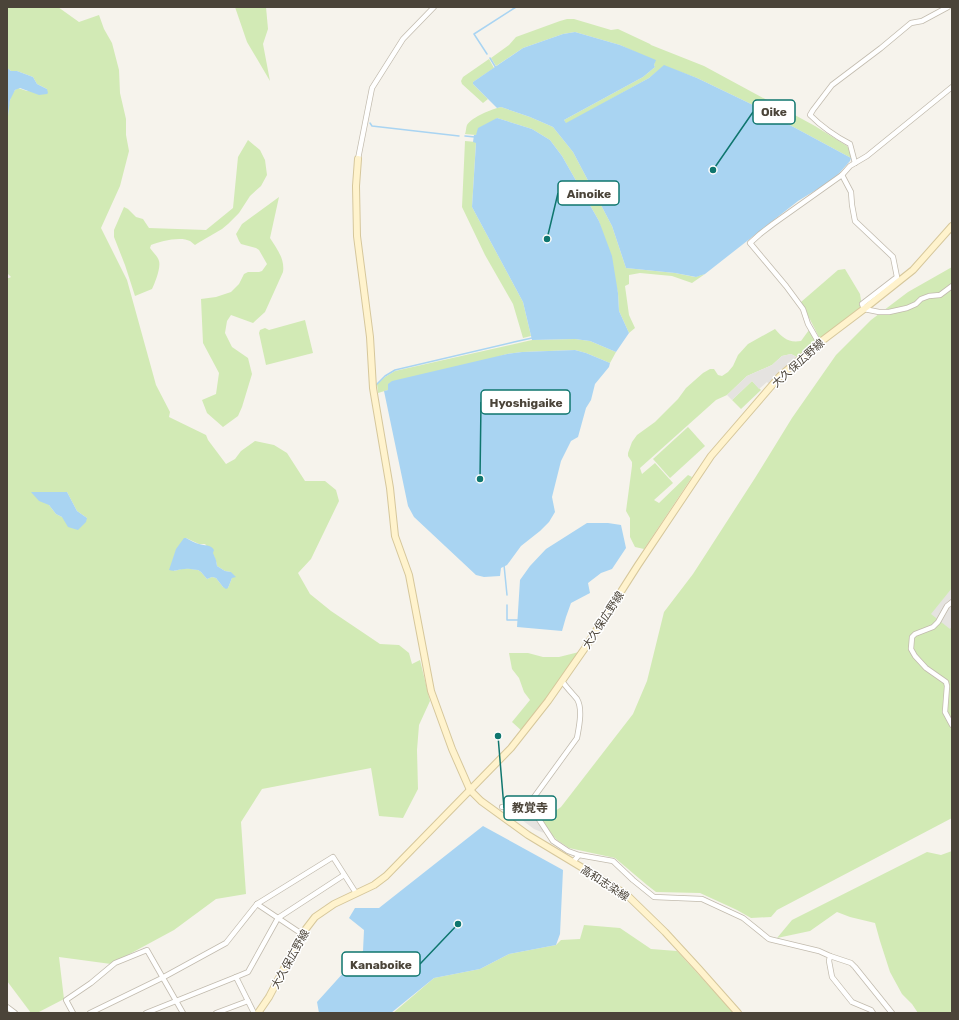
<svg xmlns="http://www.w3.org/2000/svg" width="959" height="1020" font-family="Rubik,'Noto Sans JP',sans-serif">
<rect width="100%" height="100%" fill="#f6f3ec"/>
<!-- green -->
<g fill="#d2eab5" fill-rule="evenodd">
<path d="M7 7H58L79 22 99 15 104 29 112 43 119 70 120 93 126 119V135L129 151 120 186 101 228 127 280 156 385 170 412 169 417 206 435 208 440 226 464 235 459 241 451 255 441 274 445 287 453 305 481H325L336 490 339 501 311 559 298 573 310 594 331 611 380 644 399 645 409 653 412 664 420 660 430 701 419 725 417 750 418 789 403 818 379 816 371 768 262 789 241 822 246 894 216 899 174 930 111 964 59 957 64 999 37 1013H31L7 981V278H9L11 277 7 273V116H8C9 106 9 93 18 88L27 91 47 89 37 84 33 77 17 71H11L7 68ZM67 492 77 511 87 518 62 517 56 514 49 505ZM186 538 199 544H205C211 551 216 557 217 566L225 571 231 572 232 578 228 588 223 587 216 578 212 577 207 579 201 572 198 570C196 570 193 569 191 569 186 567 179 570 174 571Z"/>
<polygon points="235,7 266,7 268,29 263,44 270,81 247,42"/>
<polygon points="567,19 574,19 611,30 618,29 650,44 651,45 704,66 815,126 847,146 850,151 851,158 751,104 697,78 664,66 649,78 566,124 564,120 643,77 655,67 654,65 655,61 620,45 575,32 563,34 523,48 496,66 491,58 509,45 516,37 560,21"/>
<polygon points="489,59 494,68 473,82 473,84 488,99 483,103 462,84 461,81 463,77"/>
<path d="M501 107 530 117 553 127 573 152 612 226 626 268 675 273 695 277 705 274 692 283 672 276 640 273 629 275V284L625 286 629 315 635 328 629 333 619 311 618 293 599 221 562 156 550 140 532 129 497 118 476 135 465 134C466 132 466 127 467 125 472 117 492 109 501 107Z"/>
<path d="M248 140 260 150 265 160 267 175 261 186 250 196 239 213 228 224 222 229 198 243 195 245C193 244 192 242 190 241 181 236 160 241 151 245L150 248C153 252 158 257 159 261 161 268 155 283 152 289L135 296 125 265 114 237V230L124 207 128 209 136 217 143 219 149 228 206 230 233 208 238 157Z"/>
<polygon points="465,141 476,142 472,207 523,302 531,336 523,338 513,304 485,255 462,207"/>
<path d="M279 197 270 238C277 249 285 259 283 272L265 312 253 323 231 315 227 321 225 333 232 347 248 358 252 374 242 407 238 416 223 427 207 413 202 400 216 394 219 373 203 343 201 299 216 297 231 292 239 284 244 274 248 272H259L262 271 267 264 259 250 256 248 241 244 239 241 236 234 242 224Z"/>
<polygon points="952,267 952,818 777,910 771,917 751,918 737,910 700,893 656,892 647,885 615,858 569,848 557,840 552,835 542,820 561,807 633,714 647,681 664,612 693,574 755,478 792,418 836,355 871,320 908,292"/>
<polygon points="845,269 860,294 862,306 820,339 801,302 838,270"/>
<polygon points="305,320 313,353 266,365 259,333 260,330 265,328 269,330"/>
<path d="M775 329C783 338 788 343 801 341L809 330 816 342 797 357 791 354 782 356 772 365 747 376 727 395 716 400 640 468 642 474 655 463 673 483 654 500 659 503 688 475 692 477 644 549 635 547 630 537V518L626 511 632 466V462L628 456V453L632 442 637 435 655 422 678 399 686 388 703 373 710 369H714L718 375 722 376 728 372 733 366 738 355 748 344Z"/>
<polygon points="575,339 590,341 616,352 610,363 586,353 575,350 522,352 507,354 378,393 377,384 385,377 395,371 532,340"/>
<polygon points="752,381 761,390 741,409 732,400"/>
<polygon points="688,427 705,446 670,478 653,459"/>
<polygon points="579,652 553,689 522,731 512,722 530,700 524,692 519,678 512,669 509,653 528,653 543,657 559,657"/>
<polygon points="952,851 952,1013 918,1013 912,1004 902,994 890,972 880,941 875,923 850,917 837,912 810,931 777,938 792,920 927,852 941,855"/>
<polygon points="584,925 620,928 651,949 677,951 734,1013 393,1013 434,978 480,969 509,954 556,945 561,940 580,939"/>
</g>
<!-- parking -->
<g fill="#e5e3e0">
<polygon points="791,354 797,357 769,384 767,382 759,389 752,381 732,400 727,395 747,376 772,365 782,356"/>
<polygon points="952,588 952,626 950,629 931,614"/>
<polygon points="520,809 531,809 544,833 534,829 522,820"/>
</g>
<!-- water -->
<g fill="#a9d4f2">
<polygon points="575,32 620,45 656,60 654,65 655,67 643,77 564,120 566,123 649,78 664,65 697,78 751,104 851,158 850,161 834,179 798,201 705,274 696,277 675,273 626,268 612,226 573,152 553,127 530,117 501,107 497,108 473,84 473,82 523,48 563,34"/>
<polygon points="7,68 11,71 17,71 33,77 37,84 47,89 48,93 47,94 39,95 20,88 15,90 10,100 8,116 7,116"/>
<polygon points="497,118 532,129 550,140 562,156 599,221 612,256 618,293 619,311 629,333 616,352 590,341 575,339 532,340 523,302 472,207 476,143 473,142 474,135 476,135 478,128"/>
<polygon points="575,350 586,353 610,363 609,367 595,384 591,400 586,408 578,437 571,441 561,461 552,497 555,512 549,522 540,531 521,546 507,565 501,568 500,576 484,577 476,575 414,517 408,506 384,391 388,390 388,384 392,381 507,354 522,352"/>
<polygon points="31,492 67,492 77,511 87,518 86,522 78,530 68,527 62,517 56,514 49,505 39,501"/>
<polygon points="587,523 608,523 621,525 626,548 612,569 601,573 588,583 590,593 571,603 566,617 562,631 517,627 520,580 530,566 546,549"/>
<path d="M184 538H186C190 540 195 543 199 544 205 546 210 544 214 550L213 553 216 560 217 566 225 571 231 572 236 577 232 578 228 588 226 589 223 587 216 578 212 577 207 579 201 572 198 570C194 570 190 568 185 569 179 569 175 572 169 570L176 549Z"/>
<polygon points="483,826 563,870 560,934 556,945 509,954 480,969 434,978 391,1013 319,1013 317,1002 363,951 364,930 349,918 355,908 379,908"/>
</g>
<g fill="none" stroke-linecap="round" stroke-linejoin="round">
<!-- stream -->
<g stroke="#a9d4f2" stroke-width="1.5">
<polyline points="487,54 474,34 516,7"/>
<polyline points="490,58 496,68"/>
<polyline points="370,123 372,126 459,136"/>
<polyline points="465,136 475,137"/>
<polyline points="376,385 385,376 395,370 514,342 532,338"/>
<polyline points="504,565 507,595"/>
<polyline points="507,605 507,620 518,620"/>
</g>
<defs>
<g id="street">
<polyline points="358,159 372,88 403,39 434,7"/>
<path d="M855 163 850 144C835 136 822 127 810 115L813 110 832 85 881 48 911 23 922 21 948 7"/>
<polyline points="842,175 851,192 852,205 855,221 893,257 897,277 862,304 864,309 879,312 889,312 907,308 916,304 921,299 929,296 940,295 952,286"/>
<polyline points="819,343 808,324 803,309 786,286 750,243 760,234 773,224 842,175 850,166 867,156 952,87"/>
<polyline points="952,602 947,606 938,622 933,627 915,634 912,637 911,649 915,656 926,668 946,682 947,686 945,712 952,725"/>
<path d="M529 804 577 738C579 727 583 709 577 699 572 693 566 687 562 681"/>
<polyline points="502,807 529,804 553,841 568,851 579,855"/>
<polyline points="573,862 579,855 613,861 633,880 654,897 702,899 743,918 769,939 819,951 830,956 829,961 832,977 852,1002 871,1010 873,1013"/>
<polyline points="257,904 302,934"/>
<polyline points="830,956 851,963 855,967 892,1013"/>
<polyline points="236,977 254,1013"/>
<polyline points="7,1007 15,1013"/>
<polyline points="73,1013 66,1000 91,983 115,963 147,950 183,1013"/>
<polyline points="90,1013 162,978 226,943 257,904 333,857 356,893"/>
<polyline points="146,1013 236,977 248,972 278,918 344,875"/>
<polyline points="216,1013 248,1001"/>
</g>
<g id="secondary">
<polyline points="358,159 356,186 357,236 370,337 373,388 390,488 395,536 409,575 431,691 452,749 470,790 481,801 528,835 596,876 627,895 665,932 699,969 738,1013"/>
<polyline points="258,1013 269,997 302,934 315,917 334,904 374,885 386,876 511,748 548,701 585,648 638,565 711,456 780,376 819,343 864,309 913,270 952,226"/>
</g>
</defs>
<!-- street casing -->
<use href="#street" stroke="#c2bbae" stroke-width="6"/>
<!-- secondary casing -->
<use href="#secondary" stroke="#d6c79b" stroke-width="8"/>
<!-- street -->
<use href="#street" stroke="#fff" stroke-width="4.5"/>
<!-- secondary -->
<use href="#secondary" stroke="#fff3cd" stroke-width="6"/>
</g>
<g text-anchor="middle" stroke-width="3" stroke-linejoin="round" paint-order="stroke">
<!-- street labels -->
<g font-size="11" fill="#4b4439" stroke="#fff">
<text transform="translate(798 363) rotate(-42)" y="4">大久保広野線</text>
<text transform="translate(603 620) rotate(-57)" y="4">大久保広野線</text>
<text transform="translate(605 883) rotate(33)" y="4">高和志染線</text>
<text transform="translate(290 959) rotate(-61)" y="4">大久保広野線</text>
</g>
</g>
<!-- callouts -->
<path fill="none" stroke="#0f766e" stroke-width="1.5" d="M713 170L753 112M547 239L558 193M480 479L481 402M498 736L504 808M458 924L420 964"/>
<g fill="#0f766e" stroke="#fff" stroke-width="1.5">
<circle cx="713" cy="170" r="4"/>
<circle cx="547" cy="239" r="4"/>
<circle cx="480" cy="479" r="4"/>
<circle cx="498" cy="736" r="4"/>
<circle cx="458" cy="924" r="4"/>
</g>
<g fill="#fff" stroke="#0f766e" stroke-width="1.5">
<rect x="753" y="100" width="42" height="24" rx="4"/>
<rect x="558" y="181" width="61" height="24" rx="4"/>
<rect x="481" y="390" width="89" height="24" rx="4"/>
<rect x="504" y="796" width="52" height="24" rx="4"/>
<rect x="342" y="952" width="78" height="24" rx="4"/>
</g>
<g font-size="12" text-anchor="middle" font-weight="bold" fill="#4b4439">
<text x="774" y="116">Oike</text>
<text x="589" y="198">Ainoike</text>
<text x="526" y="407">Hyoshigaike</text>
<text x="530" y="812">教覚寺</text>
<text x="381" y="969">Kanaboike</text>
</g>
<!-- border -->
<rect width="959" height="1020" fill="none" stroke="#4b4439" stroke-width="16"/>
</svg>
